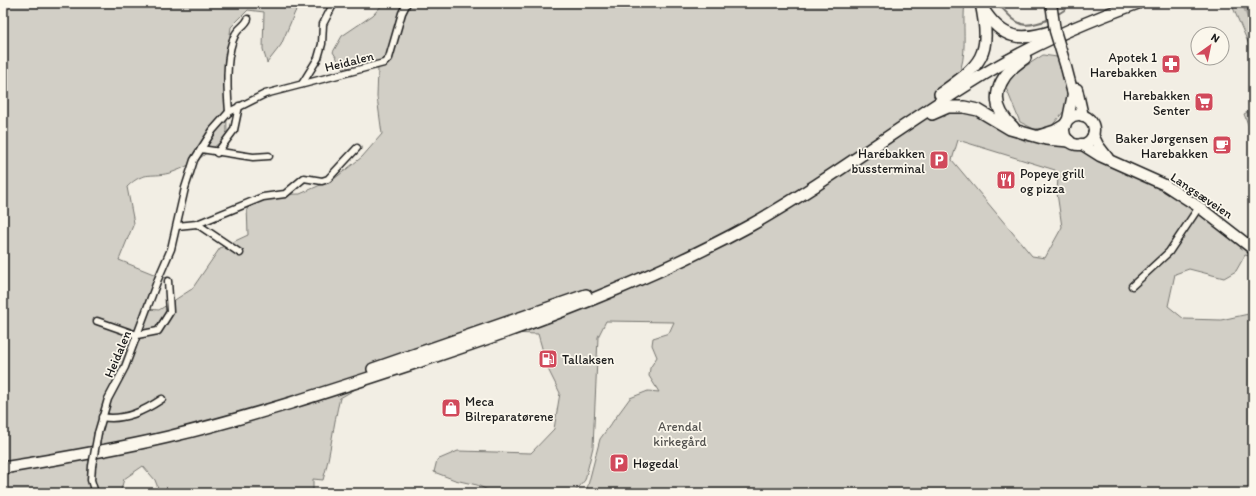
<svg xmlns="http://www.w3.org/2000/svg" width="1256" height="496" font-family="Itim,sans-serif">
<rect width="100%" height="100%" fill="#f2eee4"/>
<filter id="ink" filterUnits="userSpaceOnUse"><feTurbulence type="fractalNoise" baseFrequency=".025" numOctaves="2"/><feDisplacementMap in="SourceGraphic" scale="8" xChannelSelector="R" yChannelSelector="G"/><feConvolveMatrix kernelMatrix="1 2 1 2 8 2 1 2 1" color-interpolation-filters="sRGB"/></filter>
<g filter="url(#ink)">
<!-- green -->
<g fill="#d2cfc6" stroke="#777671" fill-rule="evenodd">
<path d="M3 3H303L295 12 281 45 267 63 263 49 264 12 248 10 231 27 226 63 227 136C211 150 194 165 173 172 152 179 145 169 127 187L134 223 119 260 156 275 148 309 159 310 192 289 220 248 248 235 247 205 264 195 300 194 334 179 362 157 382 134 377 97 378 69 342 67 333 52 342 36 373 15 384 3H965C962 24 967 47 961 68 958 78 948 90 942 99L974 112 1025 141 1056 142 1086 149 1172 195 1249 246 1253 238V257L1245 255 1236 271 1224 278 1189 269 1175 274 1168 306 1184 319 1221 320 1253 313V493H586L600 439 630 398 648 391 659 392 649 376 650 368 657 357 652 345 653 338 669 333 674 322 606 321 598 337 593 447 585 480 574 493H494L477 485 455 480 434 472 437 460 458 451 531 453 554 429 560 393 548 369 538 334 507 333 371 380 340 398C333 425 331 453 323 480L313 479V493H160L155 480 143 466 124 479 120 493H3ZM958 140 1055 170 1058 177 1057 193 1062 227 1045 258 1032 256 952 160Z"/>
<polygon points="1231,3 1253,3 1253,54"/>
<polygon points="1043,55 1057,57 1065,74 1069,105 1050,128 1034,129 1020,122 1006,88 1012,75"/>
<polygon points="1253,61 1253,91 1249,81"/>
<polygon points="1253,109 1253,137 1244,114"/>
</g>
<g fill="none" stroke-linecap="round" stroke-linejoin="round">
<!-- stream -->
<g stroke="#716f6b" stroke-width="2">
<path d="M997 3C1018 24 1019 31 1050 19"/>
<polyline points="1055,16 1066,9"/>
</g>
<!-- river -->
<polyline stroke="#a9a6a0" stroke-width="11" points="1247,3 1253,19"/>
<defs>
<g id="minor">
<polyline points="302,84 318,58 322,44 323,24 334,3"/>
<path d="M229 112C227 90 225 55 235 35 238 28 245 26 248 19"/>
<polyline points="201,149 253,157 269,156"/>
<polyline points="217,153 234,130 239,106"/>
<polyline points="197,224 240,253"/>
<polyline points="177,226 197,224 263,197 285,194 304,178 322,181 328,179 357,148"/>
<polyline points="1132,286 1169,252 1199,207"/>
<polyline points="97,321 137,335 158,331 170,312 168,281"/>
<path d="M102 417C124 421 144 411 162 399"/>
<polyline points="98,433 108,399 125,367 158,279 171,249 185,188 194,160 213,130 229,112 265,94 384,63 389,58 402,13 407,3"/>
<polyline points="92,466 91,480 95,493"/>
</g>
<g id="primary">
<polyline points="1066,67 1073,94 1068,119"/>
<polyline points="1077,89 1083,116"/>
<circle cx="1079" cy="130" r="15"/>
<polyline points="1093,135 1098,145 1108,158"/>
<polyline points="1081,144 1100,156 1165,185 1199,207 1253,249"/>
</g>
<g id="trunk">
<path d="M983 9C1002 39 1020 42 1053 31"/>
<path d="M940 94C982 64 992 56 981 3"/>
<polyline points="932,114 948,107 964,107 978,110 1010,129 1046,139 1069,141"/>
<path d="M1013 127C985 102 998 76 1025 58"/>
<polyline points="1039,136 1055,131 1065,125"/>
<polyline points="373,369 586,295"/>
<path d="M3 468C58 459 113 450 168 437 255 416 339 388 424 360 536 323 647 282 751 225 834 178 909 119 991 70 1037 43 1087 21 1138 3"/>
</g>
</defs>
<!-- minor casing -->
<use href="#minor" stroke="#1c1c1c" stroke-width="9"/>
<!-- primary casing -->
<use href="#primary" stroke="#1c1c1c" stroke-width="13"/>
<!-- trunk casing -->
<use href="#trunk" stroke="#1c1c1c" stroke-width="14"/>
<!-- minor -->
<use href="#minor" stroke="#fbf7ec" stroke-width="6"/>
<!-- primary -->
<use href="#primary" stroke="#fbf7ec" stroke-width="10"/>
<!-- trunk -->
<use href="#trunk" stroke="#fbf7ec" stroke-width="11"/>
<defs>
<polyline id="minor-bridge" points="92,466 98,433"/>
<polyline id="primary-bridge" points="1051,3 1055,31 1066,67"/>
</defs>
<!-- minor-bridge casing -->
<use href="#minor-bridge" stroke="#1c1c1c" stroke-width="9" stroke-linecap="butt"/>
<!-- primary-bridge casing -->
<use href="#primary-bridge" stroke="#1c1c1c" stroke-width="13" stroke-linecap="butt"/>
<!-- minor-bridge -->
<use href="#minor-bridge" stroke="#fbf7ec" stroke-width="6"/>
<!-- primary-bridge -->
<use href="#primary-bridge" stroke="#fbf7ec" stroke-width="10"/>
</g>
</g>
<!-- icons -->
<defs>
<symbol id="pharmacy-square" viewBox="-11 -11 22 22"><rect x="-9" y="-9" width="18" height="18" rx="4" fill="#d1495b" stroke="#fbf7ec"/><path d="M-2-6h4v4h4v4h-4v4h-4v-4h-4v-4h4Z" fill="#fff"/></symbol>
<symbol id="supermarket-square" viewBox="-11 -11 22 22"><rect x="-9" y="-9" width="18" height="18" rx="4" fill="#d1495b" stroke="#fbf7ec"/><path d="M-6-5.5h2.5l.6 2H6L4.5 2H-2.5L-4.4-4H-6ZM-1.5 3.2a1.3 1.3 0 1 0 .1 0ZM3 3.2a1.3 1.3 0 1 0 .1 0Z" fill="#fff"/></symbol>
<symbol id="cafe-square" viewBox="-11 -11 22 22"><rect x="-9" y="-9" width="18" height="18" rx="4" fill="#d1495b" stroke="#fbf7ec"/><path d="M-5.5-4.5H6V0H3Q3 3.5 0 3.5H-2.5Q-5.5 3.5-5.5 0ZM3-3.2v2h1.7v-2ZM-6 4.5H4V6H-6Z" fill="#fff"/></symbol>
<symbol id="parking-square" viewBox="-11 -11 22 22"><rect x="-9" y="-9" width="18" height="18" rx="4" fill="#d1495b" stroke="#fbf7ec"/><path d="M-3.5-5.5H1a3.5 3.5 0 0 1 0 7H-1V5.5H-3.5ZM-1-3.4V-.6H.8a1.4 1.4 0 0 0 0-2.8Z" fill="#fff"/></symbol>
<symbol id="restaurant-square" viewBox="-11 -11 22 22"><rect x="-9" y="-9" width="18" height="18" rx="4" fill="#d1495b" stroke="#fbf7ec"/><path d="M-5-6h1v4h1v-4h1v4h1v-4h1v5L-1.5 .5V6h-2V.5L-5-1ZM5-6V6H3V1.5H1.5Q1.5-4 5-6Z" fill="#fff"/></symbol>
<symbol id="fuel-square" viewBox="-11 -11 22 22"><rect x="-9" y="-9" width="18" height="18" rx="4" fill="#d1495b" stroke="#fbf7ec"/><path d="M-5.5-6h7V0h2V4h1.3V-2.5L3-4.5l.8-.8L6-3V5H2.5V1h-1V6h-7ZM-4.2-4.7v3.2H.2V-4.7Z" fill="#fff"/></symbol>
<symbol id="shop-square" viewBox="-11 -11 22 22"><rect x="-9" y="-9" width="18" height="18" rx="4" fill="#d1495b" stroke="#fbf7ec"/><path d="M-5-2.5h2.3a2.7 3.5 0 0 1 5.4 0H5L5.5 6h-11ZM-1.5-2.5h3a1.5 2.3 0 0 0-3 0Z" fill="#fff"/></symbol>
</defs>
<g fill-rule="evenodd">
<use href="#pharmacy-square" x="1160" y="53" width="22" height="22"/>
<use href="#supermarket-square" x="1193" y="91" width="22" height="22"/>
<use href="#cafe-square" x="1211" y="134" width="22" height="22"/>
<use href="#parking-square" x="928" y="149" width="22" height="22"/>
<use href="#restaurant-square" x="995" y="169" width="22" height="22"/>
<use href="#fuel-square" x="537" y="348" width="22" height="22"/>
<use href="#shop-square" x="440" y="397" width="22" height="22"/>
<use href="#parking-square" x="608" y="452" width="22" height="22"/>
</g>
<g text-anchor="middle" stroke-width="3.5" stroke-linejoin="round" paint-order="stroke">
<!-- poi labels -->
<g font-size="13" fill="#1c1c1c" stroke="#fbf7ec" text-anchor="end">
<text x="1157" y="62">Apotek 1<tspan x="1157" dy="15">Harebakken</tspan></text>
<text x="1190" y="100">Harebakken<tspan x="1190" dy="15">Senter</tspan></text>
<text x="1208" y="143">Baker Jørgensen<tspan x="1208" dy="15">Harebakken</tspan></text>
<text x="925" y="158">Harebakken<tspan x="925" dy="15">bussterminal</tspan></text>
<text x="1020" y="178" text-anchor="start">Popeye grill<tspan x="1020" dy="15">og pizza</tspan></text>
<text x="562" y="364" text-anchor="start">Tallaksen</text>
<text x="465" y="406" text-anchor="start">Meca<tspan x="465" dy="15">Bilreparatørene</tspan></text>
<text x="633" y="468" text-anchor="start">Høgedal</text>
</g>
<!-- street labels -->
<g font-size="13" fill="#1c1c1c" stroke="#fbf7ec">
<text transform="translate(349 61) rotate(-14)" y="5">Heidalen</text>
<text transform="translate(1202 195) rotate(34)" y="5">Langsæveien</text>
<text transform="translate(117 354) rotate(-67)" y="5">Heidalen</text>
</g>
<!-- park labels -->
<g font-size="13" fill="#53524f" stroke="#fbf7ec">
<text x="680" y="431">Arendal<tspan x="680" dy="15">kirkegård</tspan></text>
</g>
</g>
<!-- margin -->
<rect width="1256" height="496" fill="none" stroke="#fbf7ec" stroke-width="16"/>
<rect x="8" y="8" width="1240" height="480" fill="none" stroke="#1c1c1c" stroke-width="1.5" filter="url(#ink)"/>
<!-- north arrow -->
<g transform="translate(1210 46) rotate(33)"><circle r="19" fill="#fbf7ec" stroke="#a29f99"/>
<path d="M0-3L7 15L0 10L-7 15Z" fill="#d1495b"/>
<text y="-6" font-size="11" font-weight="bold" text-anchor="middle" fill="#1c1c1c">N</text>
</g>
</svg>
